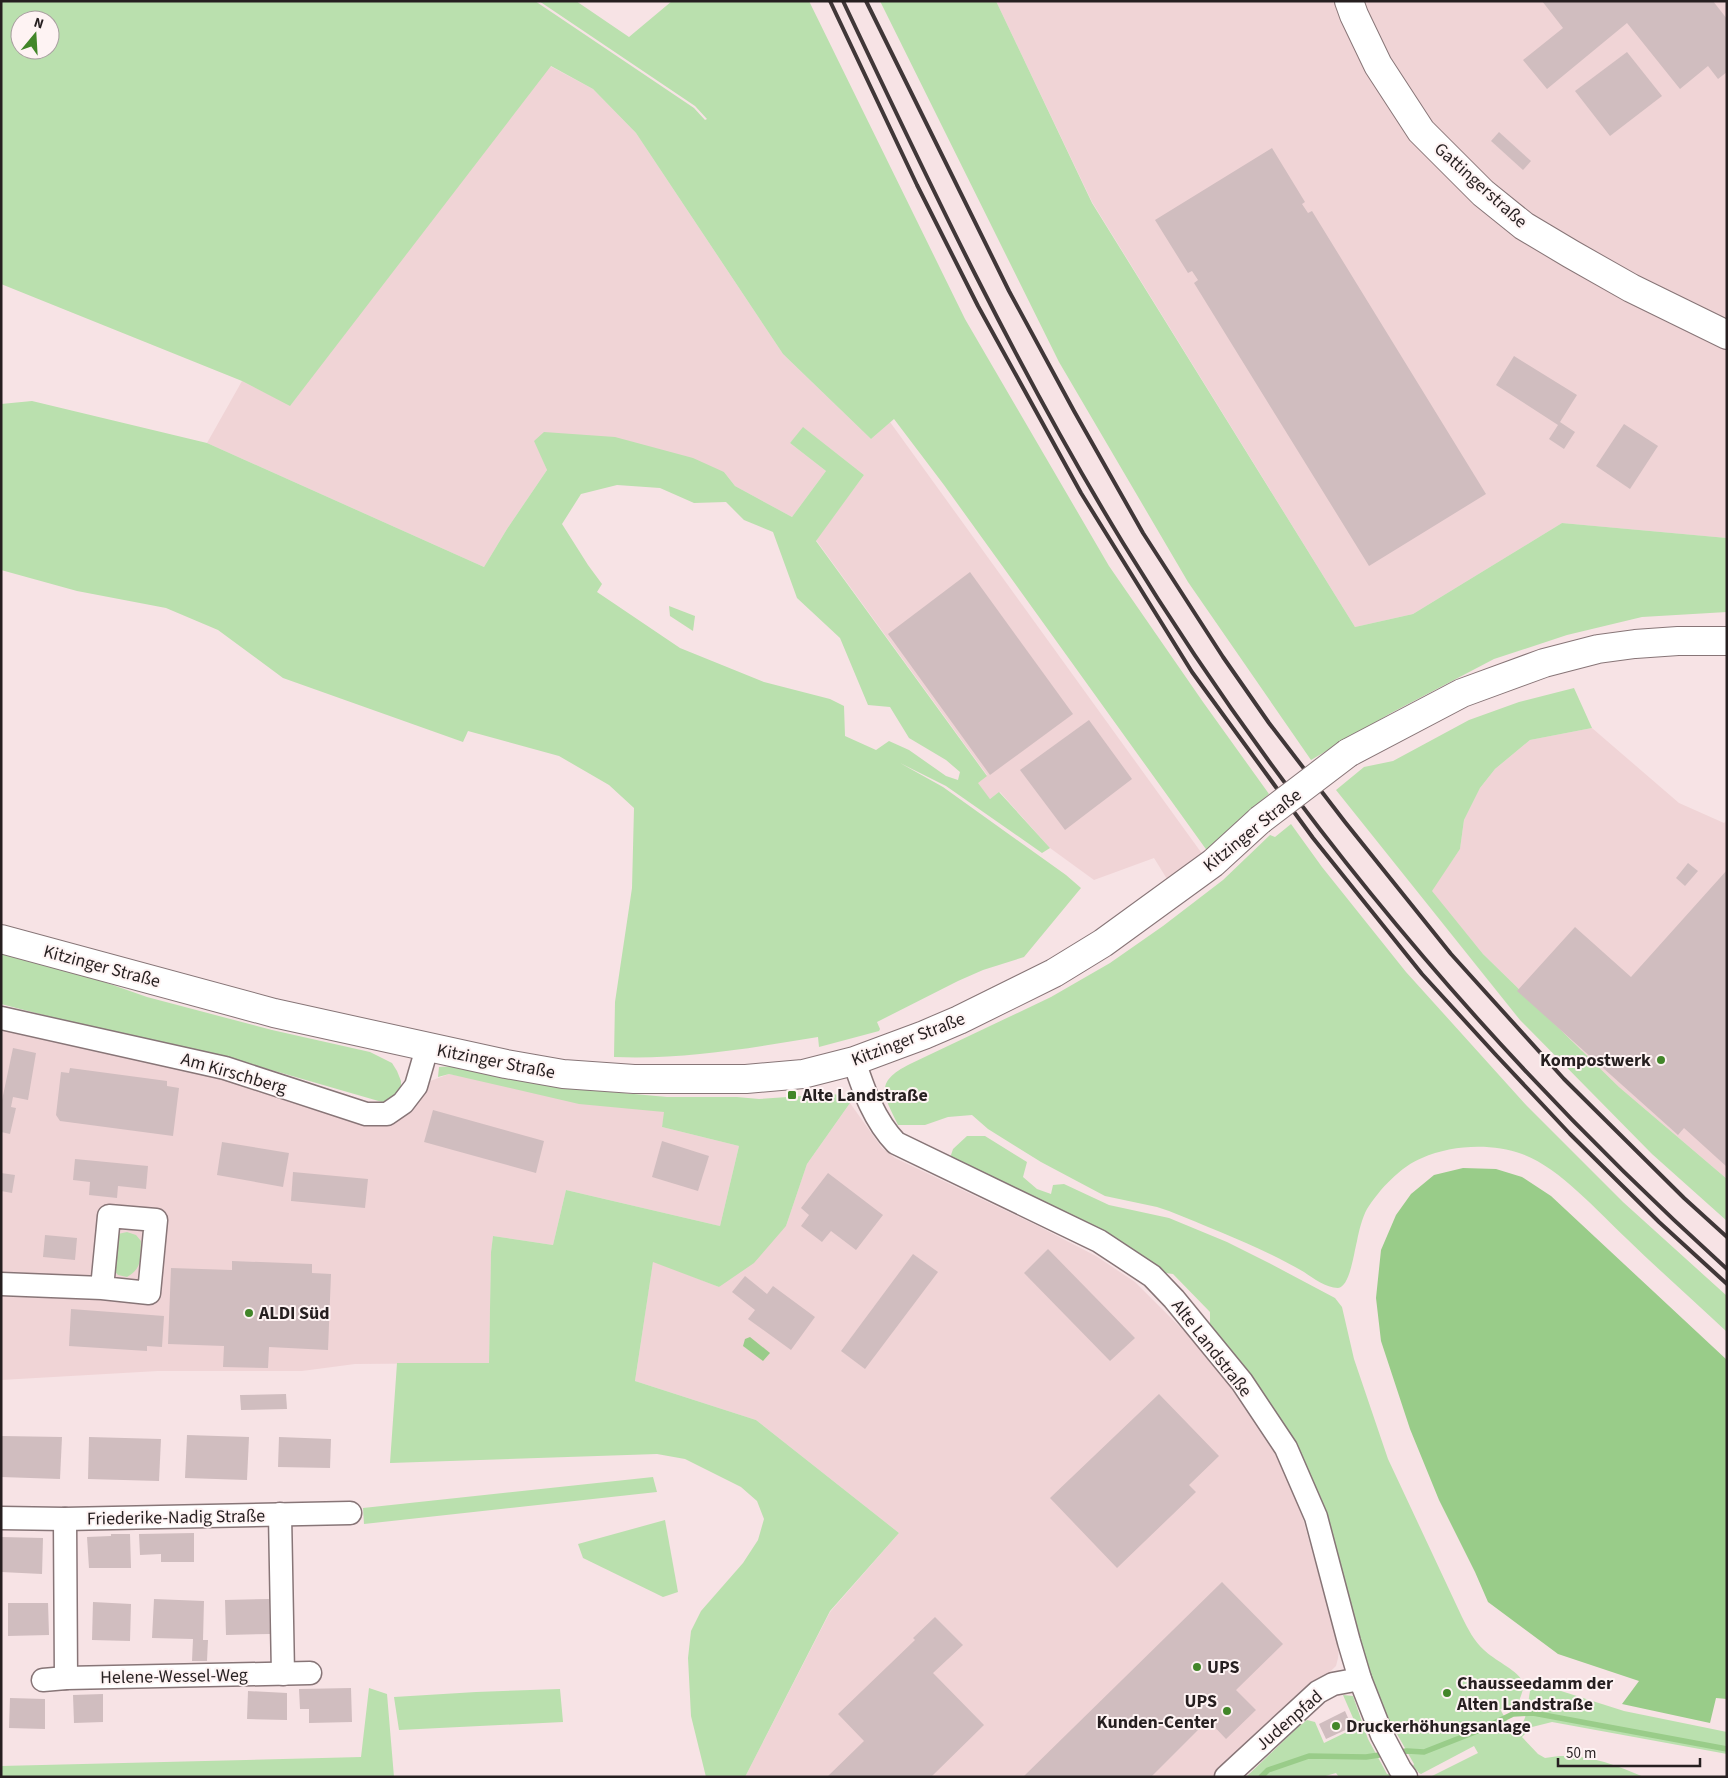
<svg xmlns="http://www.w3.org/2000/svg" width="1728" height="1778" font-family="'Source Sans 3',sans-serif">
<rect width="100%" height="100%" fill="#f7e3e5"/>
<!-- built -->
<g fill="#f0d4d6">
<polygon points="996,1 1727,1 1727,538 1562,523 1413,614 1355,627 1092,202"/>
<polygon points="550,66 593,89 636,133 783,354 871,439 890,422 1203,855 1167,879 1154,858 1094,880 1050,848 1000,792 990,799 977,783 987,775 816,540 864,475 804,428 790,443 826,471 792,517 735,486 724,472 535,441 547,470 507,529 484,567 207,443 242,381 290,405"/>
<polygon points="1592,728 1679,803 1724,823 1727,820 1727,1179 1619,1087 1483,954 1431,891 1460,849 1464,820 1480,788 1495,769 1530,740"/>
<polygon points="1,1018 384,1108 417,1086 449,1074 665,1112 662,1127 739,1146 720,1226 566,1190 553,1245 493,1236 491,1252 489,1363 355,1364 302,1371 158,1371 1,1380"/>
<polygon points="850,1103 882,1148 895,1158 1038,1226 1096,1256 1135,1282 1189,1336 1220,1372 1283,1466 1303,1519 1339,1648 1338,1658 1336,1666 1220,1777 745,1777 830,1612 899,1533 756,1420 635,1381 653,1261 719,1287 786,1226 807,1164"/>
</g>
<!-- green -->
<g fill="#bae0ae" fill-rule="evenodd">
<path d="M1 1H535L694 108 705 120 707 119 695 106 539 1H576L629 37 672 1H809L965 319 1109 566 1203 702 1269 794 1237 821 1238 826 1208 852 944 485 894 419 871 439 783 354 636 133 593 89 551 66 290 406 242 381 1 284ZM20 20H50V50H20Z"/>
<polygon points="880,1 996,1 1092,203 1355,627 1413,614 1562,523 1727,538 1727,612 1642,617 1567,635 1494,659 1391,713 1311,760 1188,582 1059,362"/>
<path d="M32 401 207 443 484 567 507 529 547 470 534 441 544 432 615 437 693 458 724 472 735 486 792 517 826 471 790 443 803 427 864 475 816 541 987 776 978 783 990 799 999 792 1050 848 1042 853 946 786 900 763 943 787 1066 875 1081 888 1024 957 983 970 958 981 877 1022 880 1029 879 1031 819 1047 818 1037C751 1048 682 1060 614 1057L615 1002 632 888 634 808 609 785 559 756 468 731 463 742 283 678 218 630 166 608 77 591 1 570V404ZM617 485 660 488 694 503 726 502 744 520 773 532 797 598 840 638 868 705 890 707 909 738 946 760 960 772 958 780 946 776 909 750 889 741 876 750 845 736 844 706 830 699 764 682 680 648 597 592 602 584 588 565 562 524 581 494Z"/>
<polygon points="669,606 695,616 693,631 670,616"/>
<polygon points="1574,688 1592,728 1530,740 1495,769 1480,788 1464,820 1460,849 1432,891 1483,954 1619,1087 1727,1179 1727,1221 1652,1154 1520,1020 1336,790 1364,767 1393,761 1469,720 1519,702"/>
<path d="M1291 824 1322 867 1406 972 1527 1106 1623 1202 1727 1296V1332C1694 1301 1660 1271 1627 1239 1598 1212 1559 1167 1522 1154 1491 1143 1452 1145 1422 1158 1401 1166 1379 1190 1367 1209 1362 1218 1359 1231 1357 1241 1354 1252 1350 1287 1338 1288 1326 1288 1313 1278 1304 1272 1261 1247 1215 1230 1169 1211L1157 1207 1105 1196 1041 1162 988 1129 972 1115 948 1117 925 1125H898C883 1094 874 1082 910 1064L1051 997 1110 963 1163 926 1223 880 1270 835 1275 837Z"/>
<polygon points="1,953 70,970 147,997 272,1030 370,1052 392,1063 397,1071 401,1081 401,1088 392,1100 382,1102 247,1063 113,1033 1,1004"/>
<polygon points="456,1066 590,1090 667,1097 737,1097 759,1099 832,1094 840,1095 850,1103 807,1164 786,1226 754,1263 719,1287 653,1262 635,1381 756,1420 899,1533 830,1611 745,1777 706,1777 691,1716 688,1658 691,1631 701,1611 743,1563 758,1540 764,1519 757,1501 741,1487 685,1459 657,1454 390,1463 397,1363 489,1363 491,1252 493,1236 553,1245 566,1190 720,1226 739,1146 662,1127 664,1112 579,1104 449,1074 438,1077 439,1067"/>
<path d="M967 1136H985L1027 1162 1023 1177 1037 1189 1051 1194 1053 1185 1064 1184 1109 1205 1169 1218 1227 1242 1269 1263 1335 1298 1342 1307 1354 1359 1388 1459 1462 1617C1468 1629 1474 1641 1484 1650 1494 1660 1515 1669 1522 1680 1526 1688 1519 1699 1517 1707L1500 1709 1513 1732C1528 1724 1527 1707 1530 1691L1533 1687 1539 1684 1624 1711 1727 1732V1754L1552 1722 1532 1727 1522 1737 1538 1754 1545 1758C1580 1751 1611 1763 1644 1777H1430L1478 1753 1474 1746 1421 1774 1419 1773 1413 1766 1414 1764 1397 1734H1390L1373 1692 1321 1498 1304 1462 1210 1332V1312L1173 1274 1151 1271 950 1158 953 1149Z"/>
<path d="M127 1232 136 1235 141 1241C140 1258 143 1268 127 1277L118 1275 112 1268 118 1234Z"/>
<polygon points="653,1477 657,1492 364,1524 363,1508"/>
<polygon points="665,1520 678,1592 663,1597 583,1558 578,1544"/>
<polygon points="369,1688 387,1694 394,1777 1,1777 1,1766 361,1757"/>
<polygon points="560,1689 563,1722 399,1730 394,1697 476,1692"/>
<polygon points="1343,1695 1353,1696 1368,1739 1387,1774 1389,1774 1391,1777 1339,1777 1336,1773 1322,1777 1246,1777 1298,1727 1307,1720 1315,1722 1324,1743 1357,1727"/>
</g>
<!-- water -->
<g fill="#99cc89">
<polygon points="1463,1168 1496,1169 1522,1177 1551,1196 1727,1360 1727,1699 1716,1698 1710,1723 1622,1704 1639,1681 1558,1654 1488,1602 1475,1572 1439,1500 1410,1429 1381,1341 1376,1298 1381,1250 1396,1215 1411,1194 1434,1175"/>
<polygon points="750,1337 770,1353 763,1361 743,1346 745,1339"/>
</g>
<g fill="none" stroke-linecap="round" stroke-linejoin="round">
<!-- stream -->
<g stroke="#99cc89" stroke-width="5.5">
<polyline points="1398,1752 1407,1751 1424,1752 1480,1730 1513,1714 1533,1713 1727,1749"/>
<polyline points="1261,1777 1268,1770 1309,1756 1366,1757 1386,1754"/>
</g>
</g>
<!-- building -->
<g fill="#d0bdbf">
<polygon points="1542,1 1713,1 1727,19 1727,72 1718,79 1708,66 1680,89 1627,23 1547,89 1523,60 1563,28"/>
<polygon points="1627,52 1662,96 1610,136 1575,91"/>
<polygon points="1499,132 1531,161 1523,170 1491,141"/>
<polygon points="1272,148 1305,202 1302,204 1308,213 1312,211 1486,494 1369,566 1194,283 1198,280 1192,271 1188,273 1155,220"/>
<polygon points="1514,356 1577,395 1560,422 1575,432 1564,449 1549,439 1558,425 1496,385"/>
<polygon points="1624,424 1658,446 1630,489 1596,466"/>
<polygon points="970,572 1073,714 990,775 888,634"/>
<polygon points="1089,720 1132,779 1065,830 1020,770"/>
<polygon points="1688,863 1698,871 1685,886 1676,878"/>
<polygon points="1727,870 1727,1167 1684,1128 1678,1135 1517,991 1575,927 1631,977"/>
<polygon points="13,1048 36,1053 28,1100 13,1097 11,1107 16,1108 10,1134 1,1132 1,1105"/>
<polygon points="70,1068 167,1081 167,1086 179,1088 173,1136 60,1121 56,1115 61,1072 69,1073"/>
<polygon points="433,1110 544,1141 536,1173 424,1142"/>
<polygon points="662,1141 709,1156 698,1191 652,1177"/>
<polygon points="222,1142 289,1153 283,1187 217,1175"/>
<polygon points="75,1159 148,1166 146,1189 118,1186 117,1198 89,1195 90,1182 73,1180"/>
<polygon points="293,1172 368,1179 365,1208 291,1201"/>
<polygon points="1,1173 15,1175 12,1193 1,1191"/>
<polygon points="828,1173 883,1215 856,1250 831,1231 822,1242 801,1226 809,1215 801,1208"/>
<polygon points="45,1235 77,1238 75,1260 43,1257"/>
<polygon points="1048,1249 1135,1338 1110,1361 1024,1273"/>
<polygon points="913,1254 938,1272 865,1369 841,1351"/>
<polygon points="232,1261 312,1264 312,1273 331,1274 328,1350 269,1347 268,1368 223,1367 224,1346 168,1344 171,1268 232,1270"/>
<polygon points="745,1276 767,1294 773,1286 815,1317 791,1350 748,1319 755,1310 732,1292"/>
<polygon points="71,1309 164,1316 162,1347 147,1346 147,1351 69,1346"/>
<polygon points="286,1394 287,1409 241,1410 240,1395"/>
<polygon points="1159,1394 1219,1456 1189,1485 1196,1492 1117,1568 1050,1498"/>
<polygon points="187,1435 249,1437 247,1480 185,1478"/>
<polygon points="2,1436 62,1437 60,1479 1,1477"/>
<polygon points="89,1437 161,1439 159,1481 88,1479"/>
<polygon points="279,1437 331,1439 330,1468 278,1467"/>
<polygon points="194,1533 194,1562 161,1562 161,1554 140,1555 139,1534"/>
<polygon points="111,1534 130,1534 131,1568 89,1568 87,1537 111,1536"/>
<polygon points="1,1537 43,1538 42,1574 1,1572"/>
<polygon points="1222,1582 1283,1644 1236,1690 1256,1710 1226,1739 1208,1720 1151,1777 1023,1777"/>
<polygon points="154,1599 204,1601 203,1640 208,1640 207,1661 192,1661 193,1639 152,1638"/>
<polygon points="269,1599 270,1634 226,1635 225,1600"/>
<polygon points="93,1602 131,1604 130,1641 92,1640"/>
<polygon points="8,1603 48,1603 49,1635 8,1636"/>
<polygon points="935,1617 963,1645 933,1673 984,1725 931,1777 827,1777 864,1741 838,1714 915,1640 913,1638"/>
<polygon points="351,1688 352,1722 309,1723 309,1709 300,1709 299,1689"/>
<polygon points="248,1691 287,1693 287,1720 247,1719"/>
<polygon points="103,1694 103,1722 74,1723 73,1695"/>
<polygon points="10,1698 45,1699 45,1729 9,1728"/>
<polygon points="1345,1711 1352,1727 1326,1739 1319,1724"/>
</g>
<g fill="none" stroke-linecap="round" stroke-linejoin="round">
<defs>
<g id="street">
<polyline points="1,1018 225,1068 366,1114 387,1114 403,1103 416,1086 427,1048"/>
<path d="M854 1061C864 1091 874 1120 896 1143L1099 1241 1152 1276 1174 1299 1242 1382 1286 1448 1316 1517 1349 1642 1360 1679 1382 1735 1400 1769 1406 1777"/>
<polyline points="1,1284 102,1288 149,1293 156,1220 109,1216 102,1288"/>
<polyline points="280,1514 283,1674"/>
<polyline points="1,1518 65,1519 350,1513"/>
<polyline points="65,1519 66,1678"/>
<polyline points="43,1680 66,1678 310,1673"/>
<polyline points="1226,1777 1318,1692 1333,1684 1360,1679"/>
</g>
<g id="secondary">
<polyline points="1349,1 1354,15 1378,65 1421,131 1483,193 1524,226 1571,254 1631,288 1727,335"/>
<polyline points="1348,753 1462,693 1544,663 1598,649 1635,644 1678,641 1727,641"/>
<polyline points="1,939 274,1013 506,1064 563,1074 634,1079 746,1079 803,1074 854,1061 924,1035 959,1020 1054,973 1103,943 1213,863 1260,820"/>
</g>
</defs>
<!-- street casing -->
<use href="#street" stroke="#877577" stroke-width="25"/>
<!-- secondary casing -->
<use href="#secondary" stroke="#877577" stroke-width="30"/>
<!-- street -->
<use href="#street" stroke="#fff" stroke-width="22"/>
<!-- secondary -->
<use href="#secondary" stroke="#fff" stroke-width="28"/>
<!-- rail -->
<g stroke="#403738" stroke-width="4">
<polyline points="830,1 917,185 978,306 1081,493 1192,672 1313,838 1422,974 1496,1055 1570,1134 1659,1222 1727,1284"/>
<path d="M843 1C930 185 1017 369 1123 543 1288 813 1493 1057 1727 1269"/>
<polyline points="866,1 1009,291 1074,411 1143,533 1223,657 1269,723 1345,822 1451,954 1564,1079 1684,1198 1727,1237"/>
</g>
<defs>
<polyline id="secondary-bridge" points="1260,820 1348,753"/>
</defs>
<!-- secondary-bridge casing -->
<use href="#secondary-bridge" stroke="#877577" stroke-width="30" stroke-linecap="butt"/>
<!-- secondary-bridge -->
<use href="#secondary-bridge" stroke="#fff" stroke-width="28"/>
</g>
<!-- markers -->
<g fill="#428629" stroke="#fef3f3" stroke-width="2">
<circle cx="1661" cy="1060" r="5"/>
<rect x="787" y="1090" width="10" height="10" rx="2.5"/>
<circle cx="249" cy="1313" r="5"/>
<circle cx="1197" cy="1667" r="5"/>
<circle cx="1447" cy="1693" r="5"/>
<circle cx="1227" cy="1711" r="5"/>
<circle cx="1336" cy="1726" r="5"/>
</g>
<g text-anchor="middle" stroke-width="4" stroke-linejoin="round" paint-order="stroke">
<!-- street labels -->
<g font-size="18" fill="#261f20" stroke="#fef3f3">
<text transform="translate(1481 185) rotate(42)" y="6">Gattingerstraße</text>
<text transform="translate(1252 830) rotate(-39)" y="6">Kitzinger Straße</text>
<text transform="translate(102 966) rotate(15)" y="6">Kitzinger Straße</text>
<text transform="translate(908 1039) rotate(-21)" y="6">Kitzinger Straße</text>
<text transform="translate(496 1061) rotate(11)" y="6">Kitzinger Straße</text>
<text transform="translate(234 1073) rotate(16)" y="6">Am Kirschberg</text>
<text transform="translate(1212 1348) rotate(52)" y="6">Alte Landstraße</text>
<text transform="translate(176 1517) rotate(-1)" y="6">Friederike-Nadig Straße</text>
<text transform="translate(174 1676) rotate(-1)" y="6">Helene-Wessel-Weg</text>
<text transform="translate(1289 1720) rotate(-41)" y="6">Judenpfad</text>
</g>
<!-- poi labels -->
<g font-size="18" font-weight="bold" fill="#261f20" stroke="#fef3f3" text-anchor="start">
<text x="1651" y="1066" text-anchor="end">Kompostwerk</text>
<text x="802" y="1101">Alte Landstraße</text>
<text x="259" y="1319">ALDI Süd</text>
<text x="1207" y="1673">UPS</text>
<text x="1457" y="1689">Chausseedamm der<tspan x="1457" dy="21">Alten Landstraße</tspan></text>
<text x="1217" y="1707" text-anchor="end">UPS<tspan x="1217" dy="21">Kunden-Center</tspan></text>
<text x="1346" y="1732">Druckerhöhungsanlage</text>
</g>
</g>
<!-- border -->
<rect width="1728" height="1778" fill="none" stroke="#261f20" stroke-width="5"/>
<!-- north arrow -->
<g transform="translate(35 35) rotate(18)"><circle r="24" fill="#fef3f3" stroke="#a89e9f"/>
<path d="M0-4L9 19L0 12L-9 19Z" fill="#428629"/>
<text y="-8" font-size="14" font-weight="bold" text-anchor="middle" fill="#261f20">N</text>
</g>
<!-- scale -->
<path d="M1558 1758v8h142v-8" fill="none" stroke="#261f20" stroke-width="2.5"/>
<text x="1566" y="1758" font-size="15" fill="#261f20" stroke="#fef3f3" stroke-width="4" paint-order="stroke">50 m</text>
</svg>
